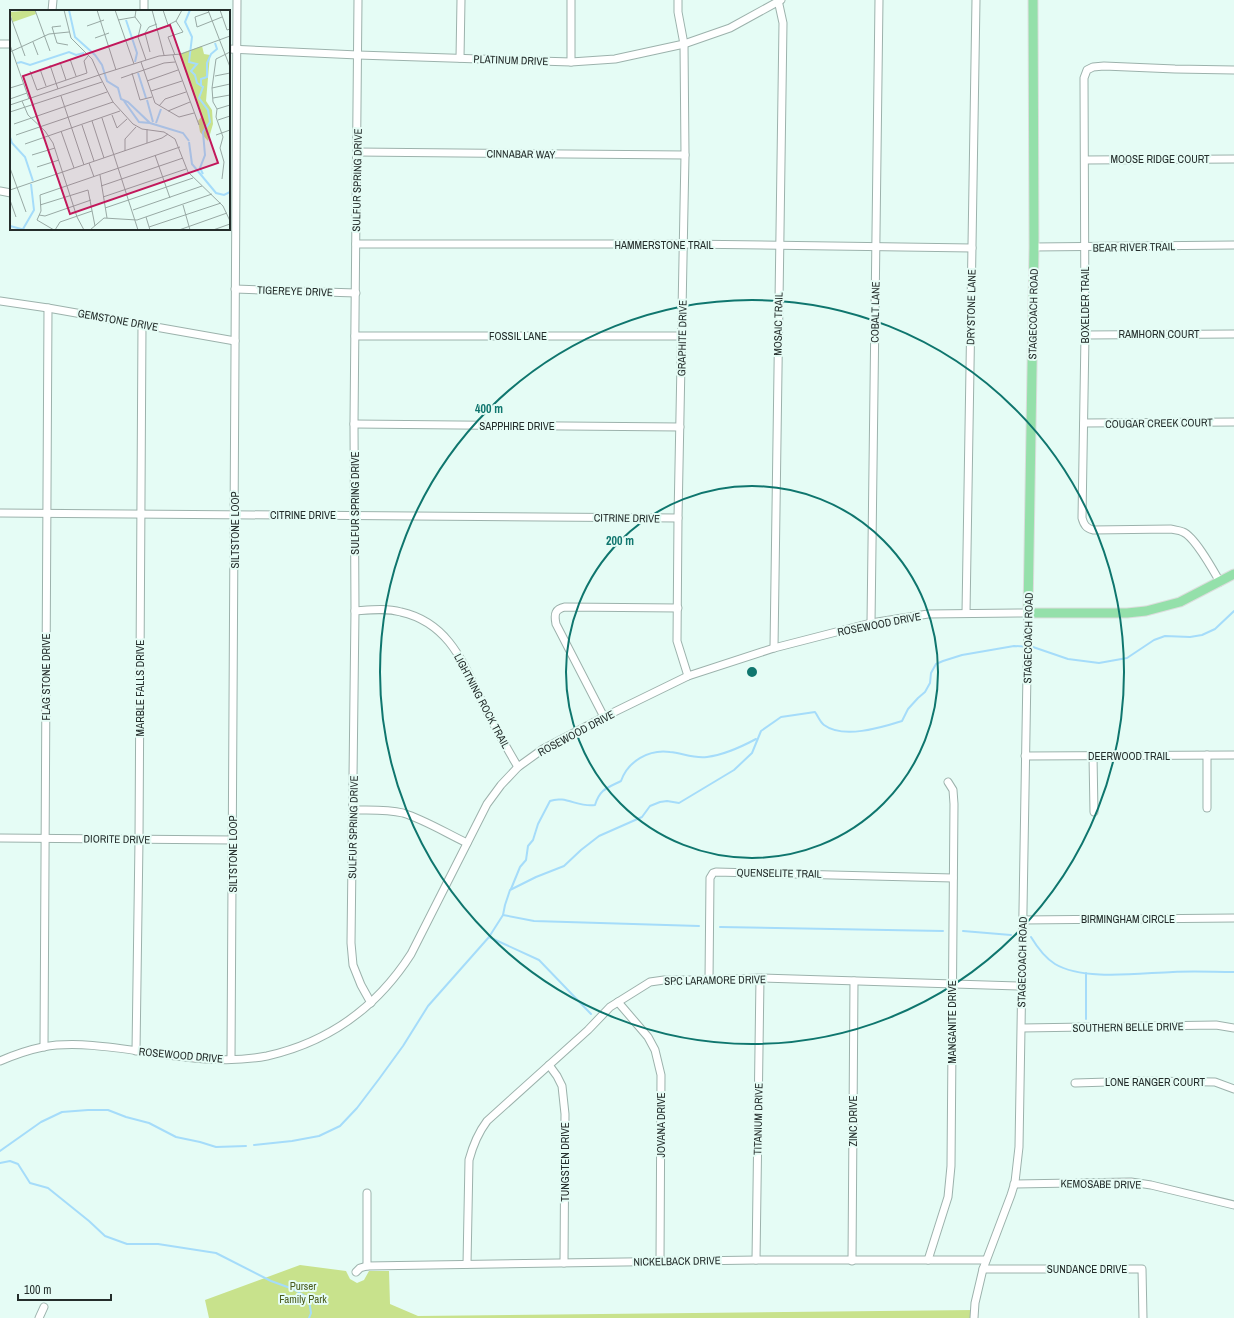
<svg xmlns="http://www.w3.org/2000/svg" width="1234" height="1318" font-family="'Archivo Narrow',sans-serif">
<rect width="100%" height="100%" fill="#e5fcf5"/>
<!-- green -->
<polygon fill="#c8e28c" points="300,1265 346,1271 350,1279 357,1283 364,1280 369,1271 389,1271 390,1304 418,1316 975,1310 975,1318 209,1318 205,1300"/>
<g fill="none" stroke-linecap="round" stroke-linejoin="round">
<!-- stream -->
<g stroke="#a5dcfa" stroke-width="2">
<path d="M511 889 520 867 526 860 528 846 533 840 538 824 550 801C565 795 579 808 595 805 600 789 607 788 621 781 628 761 649 749 670 752 682 753 694 759 707 757 724 755 741 747 756 739"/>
<polyline points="503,915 534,921 699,926"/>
<polyline points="720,927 943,931"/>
<polyline points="963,931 1011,935"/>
<polyline points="489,937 539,960 591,1014"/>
<path d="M1031 937C1037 947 1044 957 1055 964 1083 981 1140 973 1173 972 1193 971 1214 972 1234 972"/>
<polyline points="1086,1019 1086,973"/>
<path d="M254 1145 292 1141 319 1136 340 1126 357 1108 379 1079 403 1046 428 1006 489 937 503 915 505 905 510 890 536 877 564 866 581 850 599 836 642 817 650 806 660 802 667 801 679 803 734 770 752 753 761 731 781 717 815 712C818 716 820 722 824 725 843 739 880 728 902 721L908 709 918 698 925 692 930 683 931 673 936 664 943 661 962 655 1014 646 1033 647 1068 659 1099 663 1127 658 1154 640 1165 636 1190 637 1202 635 1215 629 1234 611"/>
<polyline points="0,1151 41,1122 62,1112 88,1110 108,1110 126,1117 149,1123 176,1137 200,1142 216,1147 246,1146"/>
<polyline points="0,1163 10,1161 18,1164 30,1183 48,1188 89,1221 105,1236 127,1244 158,1244 216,1253 271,1281 293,1289 305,1296 309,1300 311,1313 309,1318"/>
</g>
<defs>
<g id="minor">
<polyline points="358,0 354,424 355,611 351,943 353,965 361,985 371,1003"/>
<polyline points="678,0 678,12 684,44 685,155 678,518 677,641 688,676"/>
<polyline points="52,11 53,0"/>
<polyline points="144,11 144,0"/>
<polyline points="0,44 11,44"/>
<polyline points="229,49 358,55 571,62 615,59 684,44 730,28 781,0"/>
<polyline points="460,58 461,0"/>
<polyline points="571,62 571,0"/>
<polyline points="357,152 685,155"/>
<polyline points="1085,160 1234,159"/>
<polyline points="0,191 11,193"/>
<polyline points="356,244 683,244 972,248"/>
<polyline points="1034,247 1234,245"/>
<polyline points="235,289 356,293"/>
<polyline points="0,301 48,308 235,341"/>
<polyline points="1085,335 1234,334"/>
<polyline points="355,336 682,336"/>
<polyline points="1084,423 1234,422"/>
<polyline points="354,424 680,427"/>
<polyline points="0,513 678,518"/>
<path d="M1220 582C1213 570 1195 537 1183 532 1179 530 1174 530 1171 529L1093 530C1086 528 1084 525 1082 518L1085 335 1084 78 1087 70 1093 67 1104 66 1175 69 1234 70"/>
<path d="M355 611C370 610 386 608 401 612 450 623 464 665 484 706 495 727 506 747 518 767"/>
<polyline points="966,613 976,0"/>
<polyline points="871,623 879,0"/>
<polyline points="774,648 783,23 778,0"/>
<path d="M604 717 556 624C554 614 555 609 565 607L678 608"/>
<polyline points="1207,755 1207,808"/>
<polyline points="1025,756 1234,755"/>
<polyline points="1093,756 1094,812"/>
<path d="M354 810C370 810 387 809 403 813 425 820 446 833 467 843"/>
<polyline points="0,838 233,840"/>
<polyline points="1023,920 1234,918"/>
<polyline points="709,980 710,878 713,873 716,872 953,878"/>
<polyline points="618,1002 648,1037 655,1050 661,1075 660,1261"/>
<polyline points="1022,1028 1216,1025 1234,1028"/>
<polyline points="44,1047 48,308"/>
<polyline points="136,1051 139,840 142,324"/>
<polyline points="231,1059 237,0"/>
<path d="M0 1061C14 1055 28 1050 43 1047 85 1039 142 1053 185 1057 210 1060 242 1061 267 1056 329 1042 377 1007 411 954L487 804 501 785 518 767 543 749 604 717 688 676 774 648 871 623 928 614 1028 613 1019 1147 1015 1182 1011 1195 983 1269 975 1303 974 1318"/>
<polyline points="549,1065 557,1076 562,1086 565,1114 564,1263"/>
<polyline points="1075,1083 1142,1081 1215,1082 1234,1089"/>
<polyline points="1014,1184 1131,1182 1151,1185 1234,1205"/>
<polyline points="367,1193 367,1266"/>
<polyline points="756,1260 760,978"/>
<polyline points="928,1260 948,1197 951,1166 954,804 953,790 948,782"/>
<polyline points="852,1261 854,981"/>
<path d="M467 1264 469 1160C473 1145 478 1133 487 1121L588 1030 610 1007 650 982 664 980H709L760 978 1022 986"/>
<polyline points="983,1269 1142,1269 1143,1318"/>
<polyline points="356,1272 360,1268 367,1266 756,1260 986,1260"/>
<polyline points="39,1318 44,1307"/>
</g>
<polyline id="major" points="1033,0 1034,247 1028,613 1127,613 1146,611 1180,602 1234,574"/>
</defs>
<!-- minor casing -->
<use href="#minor" stroke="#9cb2ac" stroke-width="9"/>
<!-- major casing -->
<use href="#major" stroke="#dcdddd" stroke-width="11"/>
<!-- minor -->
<use href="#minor" stroke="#fff" stroke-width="7"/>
<!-- major -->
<use href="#major" stroke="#94e0aa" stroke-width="9"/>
</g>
<!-- distance rings -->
<g fill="none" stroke="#0f766e" stroke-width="2">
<circle cx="752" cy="672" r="186"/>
<circle cx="752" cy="672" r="372"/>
</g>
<g text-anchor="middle" stroke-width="4" stroke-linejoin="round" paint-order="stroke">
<!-- street labels -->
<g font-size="11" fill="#242d2b" stroke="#e5fcf5">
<text transform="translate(511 60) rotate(2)" y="4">PLATINUM DRIVE</text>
<text transform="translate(521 154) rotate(1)" y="4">CINNABAR WAY</text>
<text x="1160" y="163">MOOSE RIDGE COURT</text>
<text transform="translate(357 180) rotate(-89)" y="4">SULFUR SPRING DRIVE</text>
<text x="664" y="249">HAMMERSTONE TRAIL</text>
<text transform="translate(1134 247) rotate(-1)" y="4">BEAR RIVER TRAIL</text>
<text transform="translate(295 291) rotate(2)" y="4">TIGEREYE DRIVE</text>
<text transform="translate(1085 305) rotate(-90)" y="4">BOXELDER TRAIL</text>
<text transform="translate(971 307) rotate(-89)" y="4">DRYSTONE LANE</text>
<text transform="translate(875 312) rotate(-89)" y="4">COBALT LANE</text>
<text transform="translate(1033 314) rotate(-89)" y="4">STAGECOACH ROAD</text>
<text transform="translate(118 320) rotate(10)" y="4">GEMSTONE DRIVE</text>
<text transform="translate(778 324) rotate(-89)" y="4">MOSAIC TRAIL</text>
<text x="1159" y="338">RAMHORN COURT</text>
<text x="518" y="340">FOSSIL LANE</text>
<text transform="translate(682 338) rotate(-89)" y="4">GRAPHITE DRIVE</text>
<text transform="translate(1159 423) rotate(-1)" y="4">COUGAR CREEK COURT</text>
<text x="517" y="430">SAPPHIRE DRIVE</text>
<text transform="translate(355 503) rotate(-90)" y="4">SULFUR SPRING DRIVE</text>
<text x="303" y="519">CITRINE DRIVE</text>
<text transform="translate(627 518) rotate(1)" y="4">CITRINE DRIVE</text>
<text transform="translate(235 530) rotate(-90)" y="4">SILTSTONE LOOP</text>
<text transform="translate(879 624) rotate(-11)" y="4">ROSEWOOD DRIVE</text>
<text transform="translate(1028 638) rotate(-89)" y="4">STAGECOACH ROAD</text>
<text transform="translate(46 677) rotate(-90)" y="4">FLAG STONE DRIVE</text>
<text transform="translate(140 688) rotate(-90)" y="4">MARBLE FALLS DRIVE</text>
<text transform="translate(482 701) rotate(62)" y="4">LIGHTNING ROCK TRAIL</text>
<text transform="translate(576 733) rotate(-28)" y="4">ROSEWOOD DRIVE</text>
<text x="1129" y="760">DEERWOOD TRAIL</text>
<text transform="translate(353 827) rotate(-89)" y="4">SULFUR SPRING DRIVE</text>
<text transform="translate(117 839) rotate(1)" y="4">DIORITE DRIVE</text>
<text transform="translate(233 854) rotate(-90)" y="4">SILTSTONE LOOP</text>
<text transform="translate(779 873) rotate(1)" y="4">QUENSELITE TRAIL</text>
<text x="1128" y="923">BIRMINGHAM CIRCLE</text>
<text transform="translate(1022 962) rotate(-89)" y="4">STAGECOACH ROAD</text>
<text transform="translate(715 980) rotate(-1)" y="4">SPC LARAMORE DRIVE</text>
<text transform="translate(952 1022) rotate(-90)" y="4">MANGANITE DRIVE</text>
<text transform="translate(1128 1027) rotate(-1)" y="4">SOUTHERN BELLE DRIVE</text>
<text transform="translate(181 1055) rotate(5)" y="4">ROSEWOOD DRIVE</text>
<text x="1155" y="1086">LONE RANGER COURT</text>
<text transform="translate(758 1119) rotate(-89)" y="4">TITANIUM DRIVE</text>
<text transform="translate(853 1121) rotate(-90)" y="4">ZINC DRIVE</text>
<text transform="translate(661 1125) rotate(-90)" y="4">JOVANA DRIVE</text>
<text transform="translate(565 1162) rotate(-90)" y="4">TUNGSTEN DRIVE</text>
<text transform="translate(1101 1184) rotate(1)" y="4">KEMOSABE DRIVE</text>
<text transform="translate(677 1261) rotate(-1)" y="4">NICKELBACK DRIVE</text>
<text x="1087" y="1273">SUNDANCE DRIVE</text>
</g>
<!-- park labels -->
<g font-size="11" fill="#4a5b1d" stroke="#e5fcf5">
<text x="303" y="1290">Purser<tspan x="303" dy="13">Family Park</tspan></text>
</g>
</g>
<!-- overview -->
<g transform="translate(10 10)">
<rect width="220" height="220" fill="#e5fcf5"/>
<path d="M25 0 26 4 3 12 0 2ZM192 36 194 44 200 45 196 91 202 100 203 114 198 131 190 122 188 111 192 106 169 44Z" fill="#c8e28c"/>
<path fill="none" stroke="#a5dcfa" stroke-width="2" d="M59 0 65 27 85 45 92 55 97 71 108 78 111 89 118 92 140 113 173 123 179 131M180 0 175 12 182 27 179 52 187 54 181 61 185 65 187 73 193 77 189 88 198 100 200 112 193 122 195 145 190 158 193 164M116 10 127 43 125 52M7 53 11 52 20 55 59 42 66 45 74 43M128 63 136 88M191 75V69L197 67V53L201 44 207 39 205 33M137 90 143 112M114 91 129 112 140 113M146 113 151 99M0 127 2 133 15 147 23 171M179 132 182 154 206 183 214 185 220 182M0 216 15 220M13 219 24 200 21 174"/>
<path fill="none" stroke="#98a9a4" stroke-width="1" d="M25 0 40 41M87 0 106 60M105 0 124 54M126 0 125 7 131 15 128 27 136 50M142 0 154 45M153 0 158 15 166 11 172 0M198 0 220 57M210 0 217 20 220 19M199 2 185 7 187 17 212 7M0 5 15 46M108 10 125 7M51 16 42 17 47 33 58 35M77 16 94 10M220 26 171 44 149 46 89 65 103 92 123 114 132 119 154 122 165 129 178 162 213 196 220 211M85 28 99 23M23 32 28 45M0 35 19 89M0 42 39 24 59 22M140 42 135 23 139 17 147 14M163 45 189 115M165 45 158 27 173 22 166 11M60 49 66 66M50 52 56 70M131 52 145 93 169 107 184 103M40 55 48 79M30 59 36 76M20 61 27 80 77 63 74 51 78 46M122 63 130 90 142 87M205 66 220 63M111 68 154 53 165 52M137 71 168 60M0 78 13 74M202 78 220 74M141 81 172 71M51 86 74 155M203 88 220 85M0 89 17 83M12 91 18 105 35 121 43 133 67 207 74 220M0 95 89 65 82 49 61 28 54 0M149 96 155 89 176 82M207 99 206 107 213 127 210 138 214 152 212 169M207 99 203 92 202 78 206 49 220 42M207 99 220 95M158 101 180 92M0 102 92 72M102 105 107 118 117 109M92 108 128 220M208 110 220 106M82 111 94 148M4 114 97 82M72 115 84 151M137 119V133M51 121 64 158M6 125 103 92M206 125 220 120M15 134 110 101M115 141V129L126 117M22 145 45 138M145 145 160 188M79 153 84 167M27 157 49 150M0 158 16 202M90 165 97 208M91 176 173 148M0 180 152 128 158 124M93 187 176 159M0 190 6 207M30 195 78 180 85 216M173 195 180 220M95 198 183 168M123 200 192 176M29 205 35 206 81 190M136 207 140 220M139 217 211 193M44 220 27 210 31 201 30 185 170 137M45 220 50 212 82 201M80 220 94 208 127 210 202 184M169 220 217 203M203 220 220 214"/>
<path fill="#c2185b" fill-opacity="0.15" stroke="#c2185b" stroke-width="2" d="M160 15 208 153 60 204 13 66Z"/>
<rect width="220" height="220" fill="none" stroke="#242d2b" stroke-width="2"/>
</g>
<circle cx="752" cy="672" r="6" fill="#0f766e" stroke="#e5fcf5" stroke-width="2"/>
<g font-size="12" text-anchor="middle" font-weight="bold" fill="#0f766e" stroke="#e5fcf5" stroke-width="4" stroke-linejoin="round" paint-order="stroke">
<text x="489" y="413">400 m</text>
<text x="620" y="545">200 m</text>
</g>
<!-- scale -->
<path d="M18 1294v6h93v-6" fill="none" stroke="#242d2b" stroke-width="2"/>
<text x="24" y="1294" font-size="12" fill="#242d2b" stroke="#e5fcf5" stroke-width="3" paint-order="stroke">100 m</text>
</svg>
